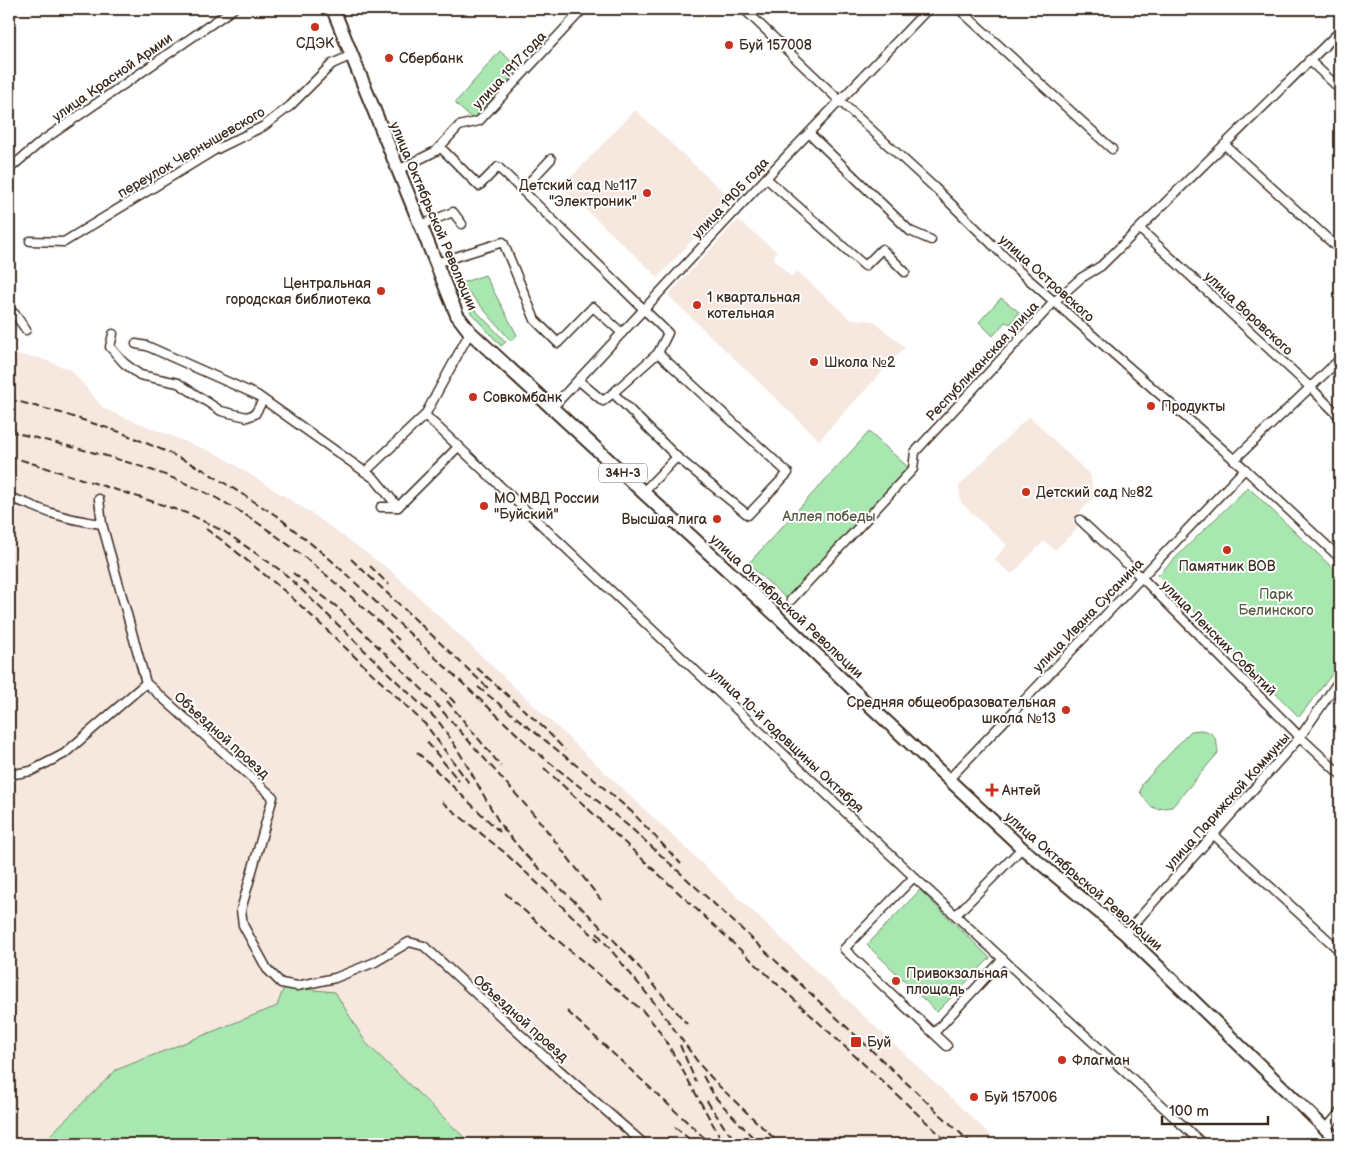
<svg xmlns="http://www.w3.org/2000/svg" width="1349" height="1153" font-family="'Balsamiq Sans',sans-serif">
<rect width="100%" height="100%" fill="#fff"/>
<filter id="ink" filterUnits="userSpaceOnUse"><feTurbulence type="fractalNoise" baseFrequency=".02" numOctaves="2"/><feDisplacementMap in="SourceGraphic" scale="10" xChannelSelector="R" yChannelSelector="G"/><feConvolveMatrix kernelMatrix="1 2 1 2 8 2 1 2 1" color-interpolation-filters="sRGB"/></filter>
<g filter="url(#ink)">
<!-- built -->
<g fill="#f6e7df">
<polygon points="635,110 731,199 658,277 562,187"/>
<polygon points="738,220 776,251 774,260 791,277 797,271 850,319 873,321 905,347 819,440 668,295"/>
<polygon points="9,354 39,358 71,370 104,409 221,456 314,515 390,570 1000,1144 470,1144 470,1143 366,1043 335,992 290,1033 138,1089 119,1069 116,1070 41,1144 9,1144"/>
<polygon points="1029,416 1091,476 1093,498 1072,521 1078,528 1055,550 1044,541 1012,574 994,560 1007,545 961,503 959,486"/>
</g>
<!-- green -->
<g fill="#a8e8b0" stroke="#728967">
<polygon points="500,51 519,68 473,120 455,103"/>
<polygon points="485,275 517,335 511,341 461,283"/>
<polygon points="464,298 506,342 501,346 471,313"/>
<polygon points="1001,298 1019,312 1011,324 1005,322 993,336 979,322"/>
<polygon points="869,432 909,468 788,600 748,564"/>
<polygon points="1248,487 1340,575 1340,664 1299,717 1158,575"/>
<path d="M1200 730C1215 731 1217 740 1218 753L1172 807 1157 809 1150 806 1140 792 1142 784 1186 736 1191 731Z"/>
<polygon points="920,890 990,958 937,1012 867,945"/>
<polygon points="284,987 335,992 366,1043 470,1143 470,1144 41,1144 116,1070 277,1006"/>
</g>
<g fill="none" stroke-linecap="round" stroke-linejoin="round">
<defs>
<g id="street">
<polyline points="744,9 840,101 935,188 1018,270 1245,469 1340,558"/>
<polyline points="959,9 1112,149"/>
<polyline points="1309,60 1340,89"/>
<polyline points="809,133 910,231 931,240"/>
<polyline points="1225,145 1340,250"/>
<polyline points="440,147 479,186 498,167 522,190 668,333 658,353 788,473 748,515 677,457 643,492"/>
<polyline points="9,169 42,141 233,9"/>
<polyline points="398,170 436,151 459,126 479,121 583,9"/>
<polyline points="766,178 865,266 882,249 905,272"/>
<polyline points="522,190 551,159"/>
<polyline points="421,225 453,212 462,224"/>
<polyline points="1140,229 1310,387 1340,417"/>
<polyline points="30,241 64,242 213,151 264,126 290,106 332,64 352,55"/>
<polyline points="436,263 503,242 535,320 558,343 593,307 622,333"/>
<polyline points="9,310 15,314 26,330"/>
<polyline points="113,334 110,347 124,363 140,375 178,383 221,411 247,417 255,414 263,400"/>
<polyline points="136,344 147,346 257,395 375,479 398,507"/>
<polyline points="578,380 603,401 613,393 678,458"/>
<polyline points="613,393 658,353"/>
<polyline points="553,407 780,163 928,9"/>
<polyline points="425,415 914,877 1203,1144"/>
<polyline points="1234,460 1340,359"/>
<polyline points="365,472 425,415 470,332"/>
<path d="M9 498C24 501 36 508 51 513 67 518 85 522 102 524"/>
<polyline points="99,499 102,524 146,683 273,797 241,910 243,925 267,969 281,983 297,986 335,978 375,962 409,942 424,946 558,1069 644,1144"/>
<polyline points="381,507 398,507 459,446"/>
<polyline points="1080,520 1141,577 1300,737 1340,774"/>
<polyline points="791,600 913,469 915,452 1054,302 1081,278 1101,266 1340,31"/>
<polyline points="9,775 31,771 64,754 146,683"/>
<polyline points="949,779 1245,469"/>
<polyline points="1213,834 1340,951"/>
<polyline points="914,877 844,949 947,1046"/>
<polyline points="956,915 1022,848"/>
<polyline points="1125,934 1300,737 1340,679"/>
<polyline points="934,1033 1003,959"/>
<polyline points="1326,1129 1340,1112"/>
</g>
<polyline id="secondary" points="776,615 869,705 1022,848 1125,934 1340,1143"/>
<polyline id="primary" points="333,9 457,315 470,332 776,615"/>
</defs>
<!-- street casing -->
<use href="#street" stroke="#3b2a1e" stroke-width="11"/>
<!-- secondary casing -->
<use href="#secondary" stroke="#3b2a1e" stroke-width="15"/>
<!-- primary casing -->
<use href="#primary" stroke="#3b2a1e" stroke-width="16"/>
<!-- street -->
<use href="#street" stroke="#fff" stroke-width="8"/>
<!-- secondary -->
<use href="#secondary" stroke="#fff" stroke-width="11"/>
<!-- primary -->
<use href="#primary" stroke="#fff" stroke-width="12"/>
<!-- rail -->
<g stroke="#3b2a1e" stroke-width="2" stroke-dasharray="8 4" stroke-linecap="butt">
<polyline points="9,399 61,413 120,432 165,451 202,469 277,516 331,560 533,749 631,828 734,922 972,1144"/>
<path d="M9 431C66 446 125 458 180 481 265 516 332 579 399 640"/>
<path d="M9 456 148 500 189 514 225 532 283 572 438 721C464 755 482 795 505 832"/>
<polyline points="206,529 223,541 287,593 330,633 426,725 469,783"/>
<polyline points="351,559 489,689"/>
<polyline points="370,566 389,585"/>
<polyline points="293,573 337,607 429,696 537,818 601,900"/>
<polyline points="389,639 431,677 456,704"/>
<polyline points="477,668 544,728 565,750"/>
<polyline points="478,687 591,777 632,812 681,864"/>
<polyline points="447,701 501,766"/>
<polyline points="427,742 459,781"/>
<polyline points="417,752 500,832"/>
<polyline points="544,768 950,1144"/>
<polyline points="442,802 504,852 599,941"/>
<polyline points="502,827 529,859"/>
<polyline points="526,856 588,914 632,959 687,1024"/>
<polyline points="505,893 550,934 643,1011 658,1029 670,1048 724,1144"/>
<polyline points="597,933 661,1011 700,1065 719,1086 780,1144"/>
<polyline points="567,1011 711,1144"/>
<polyline points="680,1045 696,1082"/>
<polyline points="703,1076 715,1097 759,1144"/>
<polyline points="707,1101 727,1131 740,1144"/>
<polyline points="675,1127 695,1144"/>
</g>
</g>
</g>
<!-- markers -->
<g fill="#c8321e" stroke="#fff" stroke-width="2">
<circle cx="315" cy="27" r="5"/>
<circle cx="729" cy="45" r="5"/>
<circle cx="389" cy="58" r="5"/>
<circle cx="647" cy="193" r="5"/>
<circle cx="381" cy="291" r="5"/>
<circle cx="697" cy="305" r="5"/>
<circle cx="814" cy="362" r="5"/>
<circle cx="473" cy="397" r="5"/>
<circle cx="1151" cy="406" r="5"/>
<circle cx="1026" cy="492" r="5"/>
<circle cx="484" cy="506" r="5"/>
<circle cx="717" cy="519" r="5"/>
<circle cx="1227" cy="550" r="5"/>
<circle cx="1066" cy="710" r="5"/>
<path d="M989.5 782.5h5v5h5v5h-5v5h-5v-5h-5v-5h5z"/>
<circle cx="896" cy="981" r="5"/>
<rect x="850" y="1036" width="12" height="12" rx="2.5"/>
<circle cx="1062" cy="1060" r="5"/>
<circle cx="974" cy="1097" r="5"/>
</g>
<g text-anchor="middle" stroke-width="4" stroke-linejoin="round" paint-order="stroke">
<!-- shield labels -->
<rect fill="#fff" stroke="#766a62" stroke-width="1" x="599" y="463.5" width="48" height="19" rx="4"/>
<g font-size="12" font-weight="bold" fill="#3b2a1e">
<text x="623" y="477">34Н-3</text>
</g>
<!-- poi labels -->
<g font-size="14" fill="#3b2a1e" stroke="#fff" text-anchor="start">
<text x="315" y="48" text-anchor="middle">СДЭК</text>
<text x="739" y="50">Буй 157008</text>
<text x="399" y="63">Сбербанк</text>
<text x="637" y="190" text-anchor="end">Детский сад №117<tspan x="637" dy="16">"Электроник"</tspan></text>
<text x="371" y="288" text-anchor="end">Центральная<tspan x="371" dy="16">городская библиотека</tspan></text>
<text x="707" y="302">1 квартальная<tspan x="707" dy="16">котельная</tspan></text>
<text x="824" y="367">Школа №2</text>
<text x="483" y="402">Совкомбанк</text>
<text x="1161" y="411">Продукты</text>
<text x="1036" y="497">Детский сад №82</text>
<text x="494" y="503">МО МВД России<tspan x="494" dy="16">"Буйский"</tspan></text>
<text x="707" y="524" text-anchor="end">Высшая лига</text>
<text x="1227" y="571" text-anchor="middle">Памятник ВОВ</text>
<text x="1056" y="707" text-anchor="end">Средняя общеобразовательная<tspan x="1056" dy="16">школа №13</tspan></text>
<text x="1002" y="795">Антей</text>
<text x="906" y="978">Привокзальная<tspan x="906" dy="16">площадь</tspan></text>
<text x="867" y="1047">Буй</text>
<text x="1072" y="1065">Флагман</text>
<text x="984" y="1102">Буй 157006</text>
</g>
<!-- street labels -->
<g font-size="14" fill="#3b2a1e" stroke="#fff">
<text transform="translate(509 70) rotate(-47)" y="5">улица 1917 года</text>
<text transform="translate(112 77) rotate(-35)" y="5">улица Красной Армии</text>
<text transform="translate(191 152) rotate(-30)" y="5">переулок Чернышевского</text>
<text transform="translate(730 198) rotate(-47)" y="5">улица 1905 года</text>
<text transform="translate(434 216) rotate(67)" y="5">улица Октябрьской Революции</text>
<text transform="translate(1047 278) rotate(42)" y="5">улица Островского</text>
<text transform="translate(1249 313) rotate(43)" y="5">улица Воровского</text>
<text transform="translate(982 361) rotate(-47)" y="5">Республиканская улица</text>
<text transform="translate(787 606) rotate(43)" y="5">улица Октябрьской Революции</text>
<text transform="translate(1088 615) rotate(-46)" y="5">улица Ивана Сусанина</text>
<text transform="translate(1219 638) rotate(45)" y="5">улица Ленских Событий</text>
<text transform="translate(222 735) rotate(42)" y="5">Объездной проезд</text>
<text transform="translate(787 740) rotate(43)" y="5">улица 10-й годовщины Октября</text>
<text transform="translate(1227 801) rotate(-48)" y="5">улица Парижской Коммуны</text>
<text transform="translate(1084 881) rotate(41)" y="5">улица Октябрьской Революции</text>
<text transform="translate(521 1018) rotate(42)" y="5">Объездной проезд</text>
</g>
<!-- park labels -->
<g font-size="14" fill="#565a42" stroke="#fff">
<text x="829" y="521">Аллея победы</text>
<text x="1276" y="599">Парк<tspan x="1276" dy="16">Белинского</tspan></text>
</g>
</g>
<!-- margin -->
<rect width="1349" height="1153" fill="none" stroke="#fff" stroke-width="30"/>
<rect x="15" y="15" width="1319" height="1123" fill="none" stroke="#3b2a1e" stroke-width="2" filter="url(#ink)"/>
<!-- scale -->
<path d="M1162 1116v8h106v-8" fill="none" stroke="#3b2a1e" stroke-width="2.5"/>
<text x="1169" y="1116" font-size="15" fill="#3b2a1e" stroke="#ffffff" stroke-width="4" paint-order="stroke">100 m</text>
</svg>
